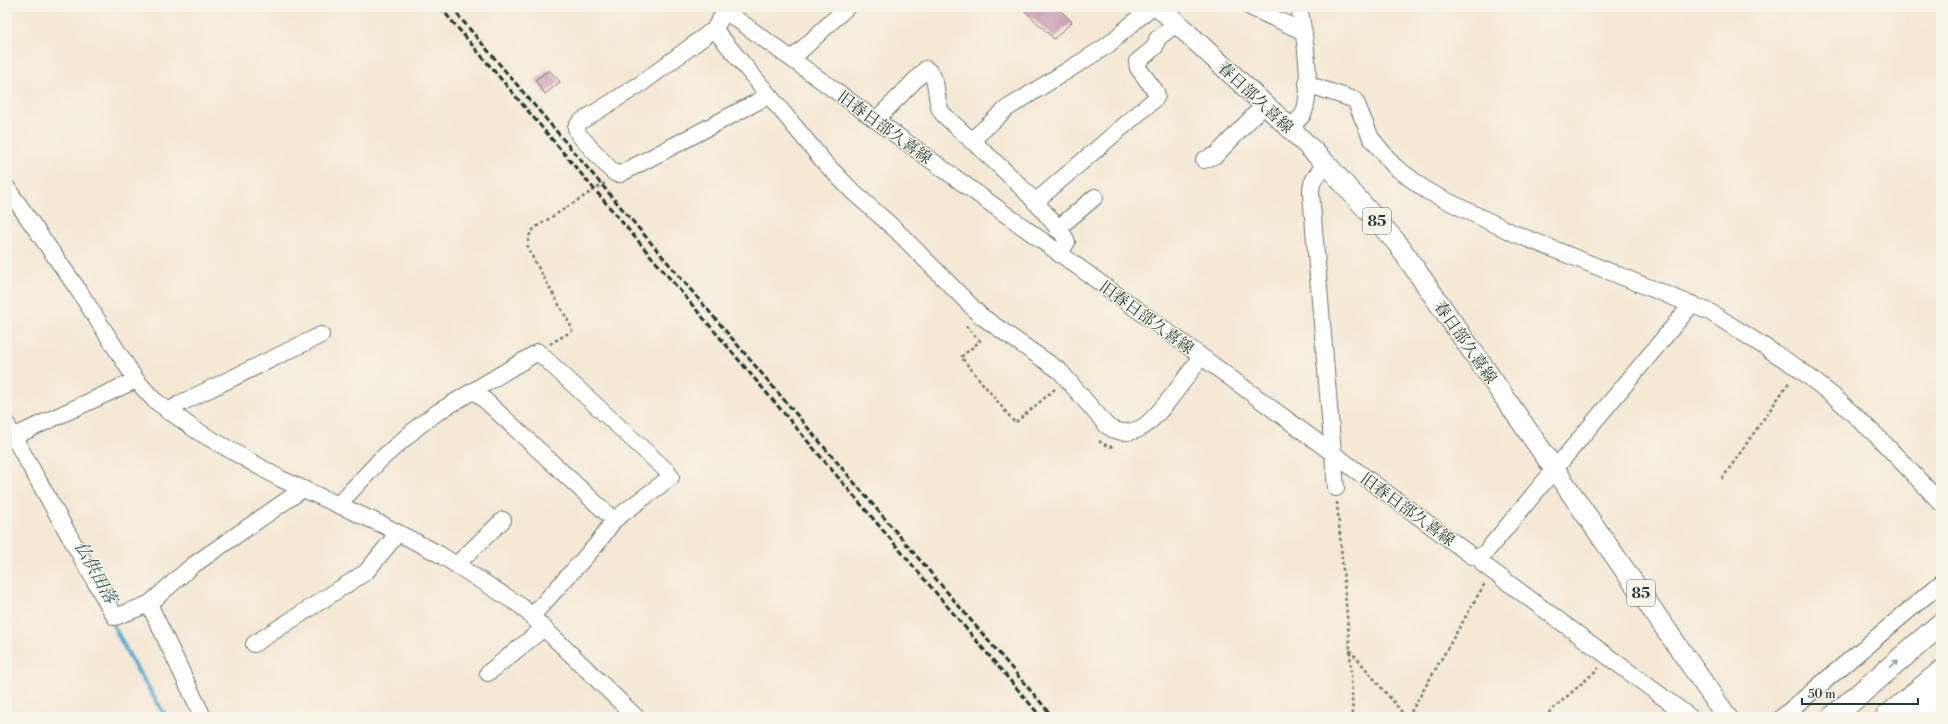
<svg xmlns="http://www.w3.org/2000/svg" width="1948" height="724" font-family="'Libre Bodoni','Noto Serif JP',serif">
<defs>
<pattern id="building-hatch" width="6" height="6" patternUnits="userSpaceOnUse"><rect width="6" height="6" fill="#c992b4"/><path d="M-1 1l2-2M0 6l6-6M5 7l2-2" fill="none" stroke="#a37893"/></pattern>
</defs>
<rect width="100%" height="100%" fill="#f7f3e8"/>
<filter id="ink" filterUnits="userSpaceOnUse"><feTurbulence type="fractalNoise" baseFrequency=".025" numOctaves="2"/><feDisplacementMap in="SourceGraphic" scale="8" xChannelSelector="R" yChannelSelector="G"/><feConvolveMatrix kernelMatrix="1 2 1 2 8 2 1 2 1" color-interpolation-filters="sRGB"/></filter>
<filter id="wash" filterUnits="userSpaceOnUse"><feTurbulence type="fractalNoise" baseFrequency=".012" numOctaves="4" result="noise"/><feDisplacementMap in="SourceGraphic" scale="16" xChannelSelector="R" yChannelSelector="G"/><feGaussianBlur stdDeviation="0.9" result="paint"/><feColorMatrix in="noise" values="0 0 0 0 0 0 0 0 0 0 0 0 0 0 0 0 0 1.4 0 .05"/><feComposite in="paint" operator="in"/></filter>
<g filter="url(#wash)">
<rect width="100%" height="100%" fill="#f5e8d4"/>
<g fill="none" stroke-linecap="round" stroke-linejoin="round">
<!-- stream -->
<polyline stroke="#55abd1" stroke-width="4.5" points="111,621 132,661 166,717"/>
</g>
<g id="blocks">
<!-- building -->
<g fill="url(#building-hatch)">
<polygon points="1021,7 1057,7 1072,22 1054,39"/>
<polygon points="549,70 560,82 545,94 535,80"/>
</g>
</g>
</g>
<g filter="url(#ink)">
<use href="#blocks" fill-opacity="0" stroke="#6a796c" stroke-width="1"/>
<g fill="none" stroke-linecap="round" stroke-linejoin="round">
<defs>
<g id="minor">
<polyline points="720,7 1190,348 1472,556 1479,557 1485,553 1692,304"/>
<polyline points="1250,7 1304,32"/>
<path d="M726 11 716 26 715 30 824 162 853 192 895 229 981 316 1060 371 1107 426C1117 433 1127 434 1139 429 1156 422 1189 373 1201 357"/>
<polyline points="715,30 709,33 642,83 580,122 576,128 579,135 611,170 616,174 620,174 768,96"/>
<polyline points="792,59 847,7"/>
<polyline points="1307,84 1355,100 1371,138 1394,166 1427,191 1511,232 1710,312 1798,368 1837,399 1879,438 1941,503"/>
<path d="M876 120 926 69C942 79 932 104 944 115 980 149 1020 182 1051 220 1056 227 1064 233 1067 242L1059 254"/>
<path d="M1290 128C1294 123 1300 119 1303 114 1314 91 1304 31 1299 7"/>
<polyline points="971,141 1006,109 1108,45 1151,7"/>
<polyline points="1204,160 1216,155 1265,104"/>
<path d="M1326 164C1317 174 1310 181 1311 194L1336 488"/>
<polyline points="7,188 77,288 136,380 154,400 197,431 281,479 383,525 439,554 521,606 636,717"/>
<polyline points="1035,202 1155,99 1157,96 1156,92 1138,68 1137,62 1155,47 1157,39 1177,23"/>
<polyline points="1057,229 1095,197"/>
<polyline points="475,391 614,520"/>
<polyline points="168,412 181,403 321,335"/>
<polyline points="7,425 115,617 149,604 192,566 303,489"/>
<polyline points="15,436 136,380"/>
<polyline points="338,505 380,460 420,425 438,412 538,352 668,472 671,477 614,520 597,544 532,616"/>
<polyline points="1479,557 1484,565 1690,717"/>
<polyline points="456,565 503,520"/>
<polyline points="149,604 203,717"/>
<polyline points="254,644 366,572 398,533"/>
<polyline points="488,673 544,628"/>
<polyline points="1782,717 1941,583"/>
<polyline points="1916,717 1941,696"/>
</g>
<polyline id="major" points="1159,7 1290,128 1326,164 1397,243 1727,717"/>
<g id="highway">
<polyline points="1833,717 1941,624"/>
<polyline points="1887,717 1941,672"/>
</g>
</defs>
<!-- minor casing -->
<use href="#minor" stroke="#6a796c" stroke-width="18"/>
<!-- major casing -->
<use href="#major" stroke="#6a796c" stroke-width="22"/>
<!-- highway casing -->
<use href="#highway" stroke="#6a796c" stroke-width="24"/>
<!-- path -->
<g stroke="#6a796c" stroke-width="2.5" stroke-dasharray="3 3" stroke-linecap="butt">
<polyline points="966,326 980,341 961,357 1015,423 1055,389"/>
<path d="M550 344 572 331V328L528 249C527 240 529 233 536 227L605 183"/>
<polyline points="1099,441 1103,444 1115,448"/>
<polyline points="1722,479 1790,381"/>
<polyline points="1337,502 1350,650 1353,717"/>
<polyline points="1350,650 1406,717"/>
<polyline points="1408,717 1485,583"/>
<polyline points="1544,717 1599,668"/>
</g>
<!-- minor -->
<use href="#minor" stroke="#fff" stroke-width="16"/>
<!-- major -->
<use href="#major" stroke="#fff" stroke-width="20"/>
<!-- highway -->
<use href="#highway" stroke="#fff" stroke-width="22"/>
<!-- rail -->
<g stroke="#1f3d34" stroke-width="3" stroke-dasharray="6 3" stroke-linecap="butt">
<polyline points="440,7 1041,717"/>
<polyline points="451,7 1053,717"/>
</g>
</g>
<!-- one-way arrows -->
<defs><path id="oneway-shaft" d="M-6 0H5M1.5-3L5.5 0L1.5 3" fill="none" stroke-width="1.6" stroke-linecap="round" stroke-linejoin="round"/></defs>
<use stroke="#8f9e9a" href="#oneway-shaft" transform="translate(1894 664) rotate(-41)"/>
</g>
<g text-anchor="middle" stroke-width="3" stroke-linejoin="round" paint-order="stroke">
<!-- shield labels -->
<g fill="#f7f3e8" stroke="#60746a" stroke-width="1">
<rect x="1363" y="208" width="28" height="26" rx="3"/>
<rect x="1627" y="580" width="28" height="26" rx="3"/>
</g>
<g font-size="15" font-weight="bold" fill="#1f3d34">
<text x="1377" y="226">85</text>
<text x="1641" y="598">85</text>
</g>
<!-- street labels -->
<g font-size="16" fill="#1f3d34" stroke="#f7f3e8">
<text transform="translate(1256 97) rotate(43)" y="6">春日部久喜線</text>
<text transform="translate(885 127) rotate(36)" y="6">旧春日部久喜線</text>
<text transform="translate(1147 317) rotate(36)" y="6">旧春日部久喜線</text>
<text transform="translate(1466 342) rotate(55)" y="6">春日部久喜線</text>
<text transform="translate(1408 509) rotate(36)" y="6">旧春日部久喜線</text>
</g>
<!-- water labels -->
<g font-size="17" font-style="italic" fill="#2f5e63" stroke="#f7f3e8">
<text transform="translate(96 572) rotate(61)" y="6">仏供田落</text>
</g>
</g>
<!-- margin -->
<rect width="1948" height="724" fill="none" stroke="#f7f3e8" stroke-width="24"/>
<!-- scale -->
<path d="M1802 698v6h116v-6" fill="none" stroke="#1f3d34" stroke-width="2"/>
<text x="1808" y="698" font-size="12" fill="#1f3d34" stroke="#f7f3e8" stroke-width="3" paint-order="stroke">50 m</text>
</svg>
